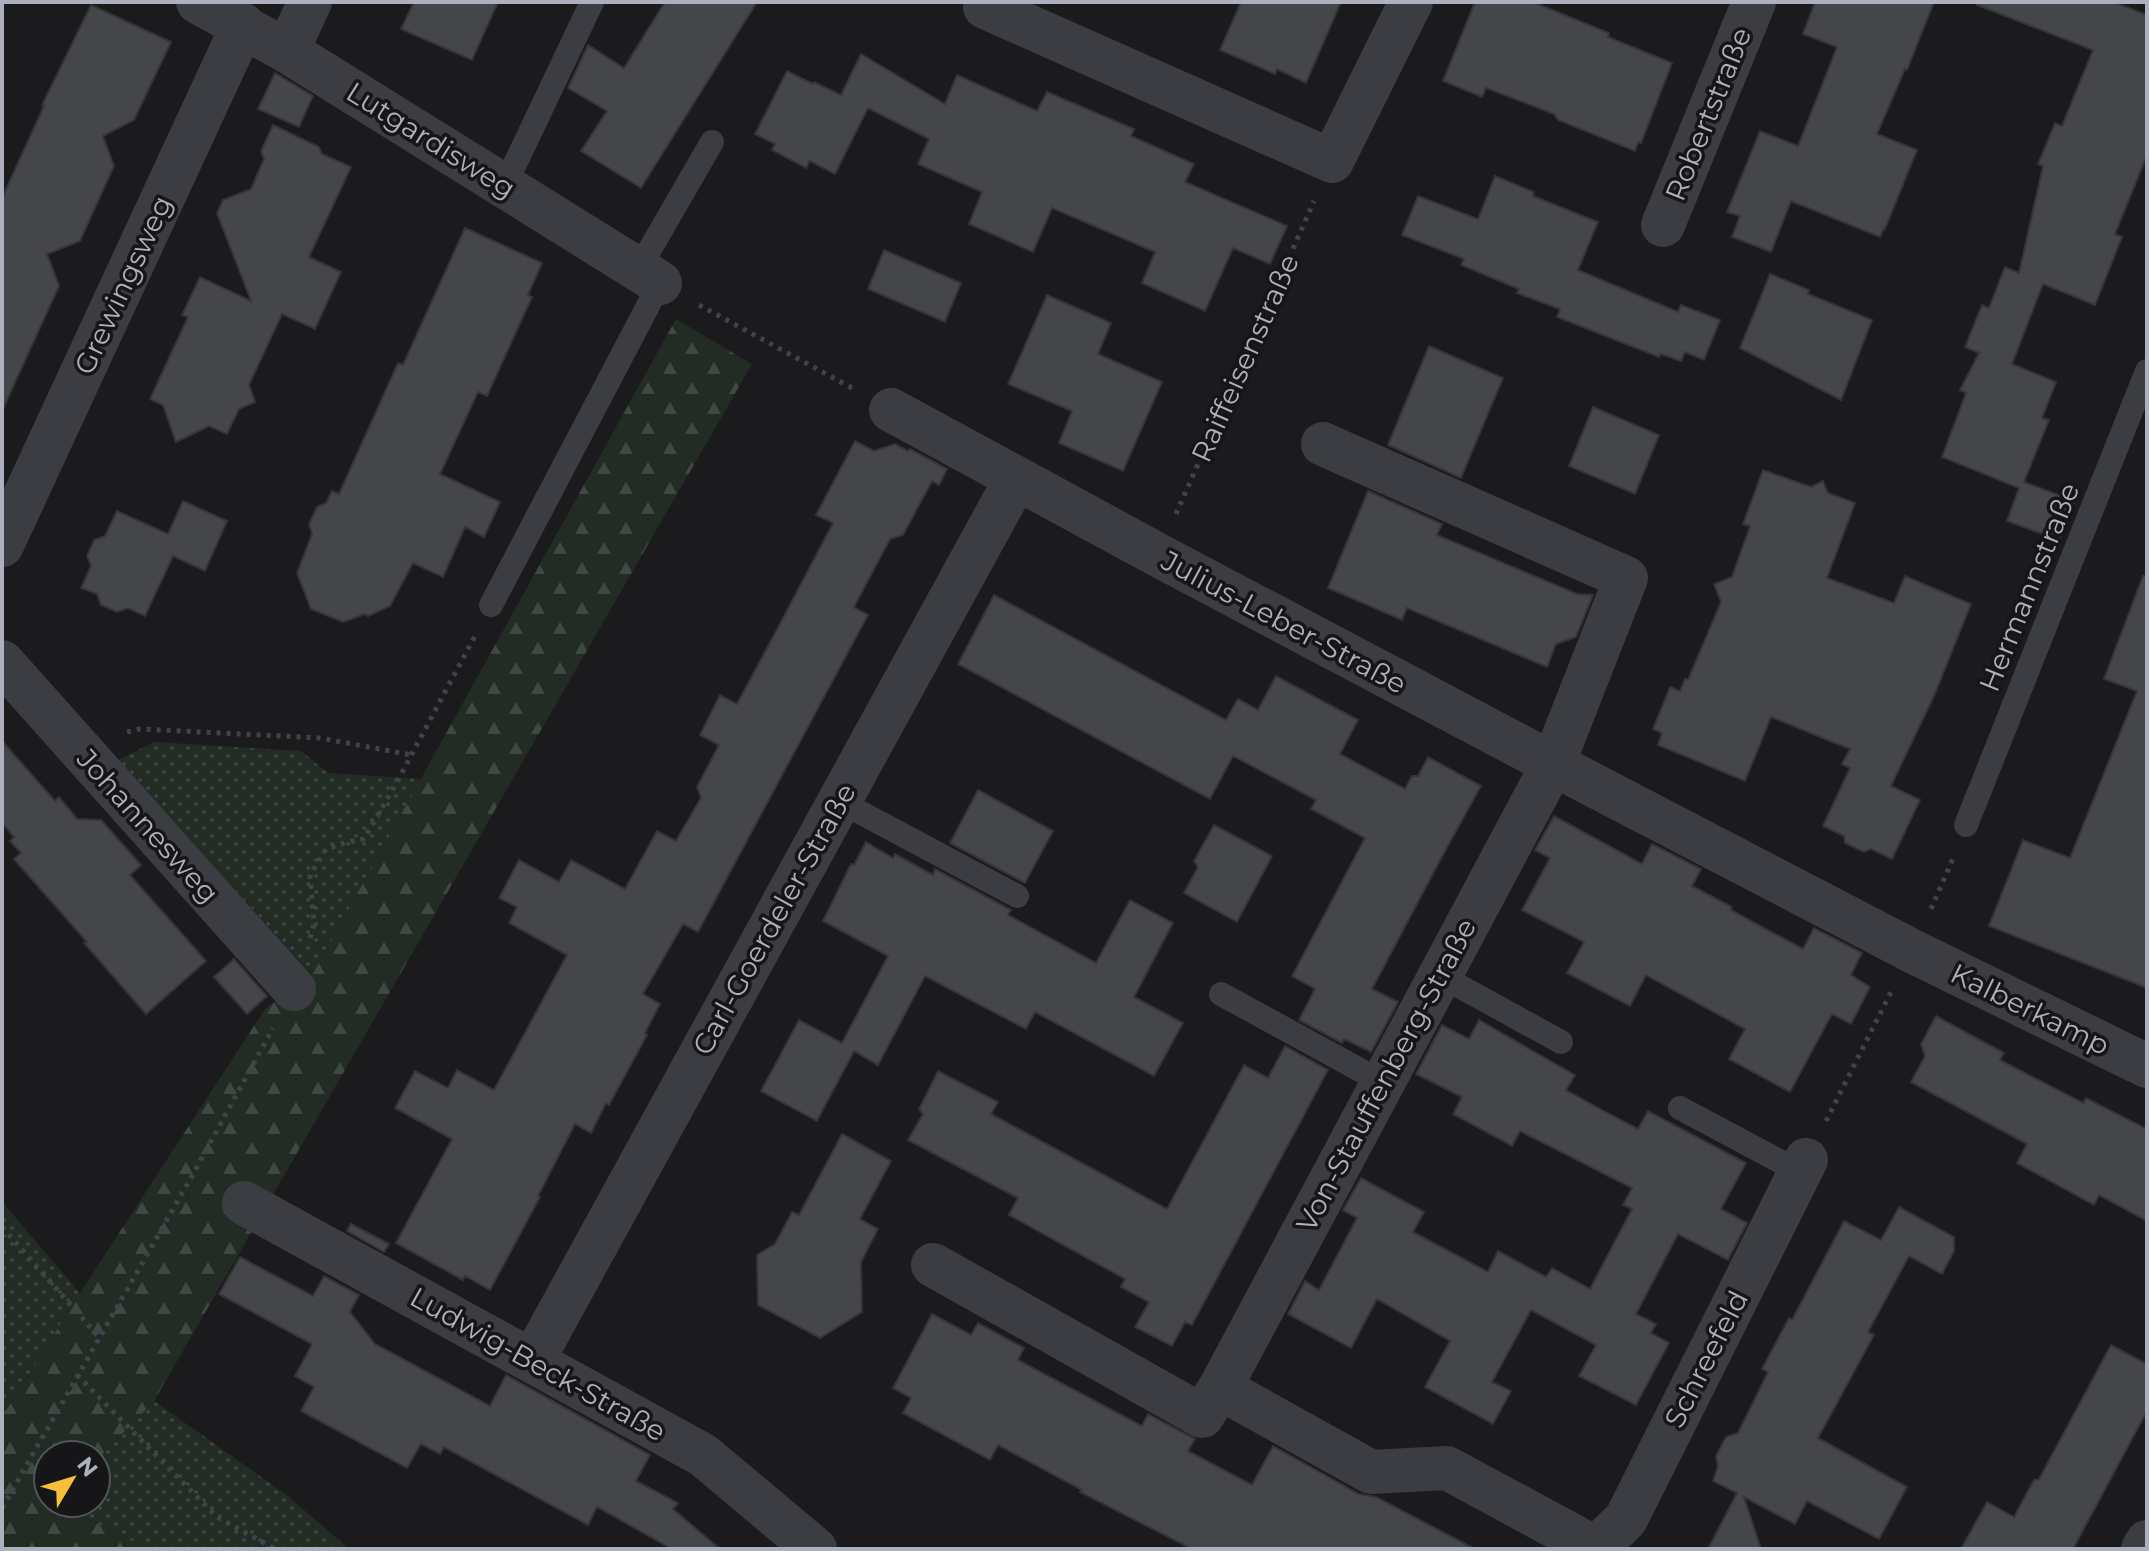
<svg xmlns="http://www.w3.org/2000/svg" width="2149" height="1551" font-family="Montserrat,sans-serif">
<defs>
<pattern id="grass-dots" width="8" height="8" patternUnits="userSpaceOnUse" patternTransform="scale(2)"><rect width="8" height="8" fill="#222c24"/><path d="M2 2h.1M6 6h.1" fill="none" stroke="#3f4842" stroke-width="1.8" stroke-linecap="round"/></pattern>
<pattern id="forest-firs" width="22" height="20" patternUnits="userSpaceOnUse" patternTransform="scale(2)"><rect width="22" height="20" fill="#222c24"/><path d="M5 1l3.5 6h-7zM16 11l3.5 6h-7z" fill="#3f4842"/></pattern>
</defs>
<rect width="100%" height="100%" fill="#1b1b1d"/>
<!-- grass -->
<g fill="url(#grass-dots)">
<polygon points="154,742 301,751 328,773 421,779 312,975 118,760"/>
<polygon points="2,1202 80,1293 2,1417"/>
<polygon points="154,1401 288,1496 349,1549 148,1549 56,1503 96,1503 96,1461"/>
</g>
<!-- forest -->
<polygon fill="url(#forest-firs)" points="676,319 752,364 154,1401 96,1461 96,1455 48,1455 48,1503 56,1503 148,1549 2,1549 2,1417 80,1293 265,1009 312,975"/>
<!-- building -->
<g fill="#45464a" stroke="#353539" stroke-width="2">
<polygon points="414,2 498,2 472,60 401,29"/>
<polygon points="665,2 757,2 641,188 581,151 607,111 568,88 588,45 624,68"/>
<polygon points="1241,2 1341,2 1306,83 1277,69 1275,74 1220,50"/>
<polygon points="1475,2 1533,2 1609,33 1608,37 1672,63 1641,143 1638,142 1635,151 1558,120 1554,114 1486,88 1482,97 1443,81"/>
<polygon points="1815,2 1934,2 1907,70 1905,69 1877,134 1917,150 1885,229 1884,228 1880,237 1791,201 1771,252 1732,237 1740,216 1727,212 1760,131 1798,146 1837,47 1803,34"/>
<polygon points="1977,2 2114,2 2147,15 2147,155 2115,234 2122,237 2095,305 2043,284 2012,364 2056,382 2042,418 2049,420 2024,482 2075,501 2059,540 2007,521 2019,488 1942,457 1966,393 1960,390 1979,353 1965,347 1982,305 1989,308 2005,267 2019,273 2043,166 2038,164 2055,123 2062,126 2093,50 1977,5"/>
<polygon points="91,5 171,42 134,120 103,136 114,166 80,241 47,254 59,286 2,411 2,198 44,106 42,105"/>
<polygon points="861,54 945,104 957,75 1037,111 1047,92 1134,129 1131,136 1194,164 1185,182 1287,226 1270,264 1233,248 1205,311 1142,283 1155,252 1052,208 1033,252 969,224 982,192 918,164 929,139 868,108 835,174 810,161 806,168 772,150 775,144 755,134 787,71 813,84 814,82 841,95"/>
<polygon points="275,73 313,96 299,127 258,109"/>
<polygon points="273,125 319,147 322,154 351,167 309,257 341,272 315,329 282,314 249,385 255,402 239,409 227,434 209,426 176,442 163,405 150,399 188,317 182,315 200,277 251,301 217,213 223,200 251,189 264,159 261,151"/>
<polygon points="1495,176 1534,192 1533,196 1598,222 1578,270 1678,312 1681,305 1720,320 1704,360 1685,352 1681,361 1661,354 1659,357 1557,317 1560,309 1517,293 1519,289 1461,265 1464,259 1402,235 1418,196 1478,219"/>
<polygon points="465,228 542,263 528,295 532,297 487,396 478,392 440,474 500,502 484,537 465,527 443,577 413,563 390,606 368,616 365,614 343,622 311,609 297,573 312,534 309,524 317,507 326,503 332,491 339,494 398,363 403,365"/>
<polygon points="884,250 961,283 945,322 868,289"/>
<polygon points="1770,274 1809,290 1808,294 1872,320 1841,400 1740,348"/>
<polygon points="1047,295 1111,323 1098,354 1162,382 1123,471 1059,443 1072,411 1008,384"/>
<polygon points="1429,346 1503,378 1461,478 1388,445"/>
<polygon points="1593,407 1659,435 1635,494 1569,466"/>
<polygon points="855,441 874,451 895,444 908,451 910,449 947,469 939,485 932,481 903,535 890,539 854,607 868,615 698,932 683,924 643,994 660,1004 645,1033 647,1035 609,1105 606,1103 591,1133 575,1124 538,1196 540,1197 490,1290 465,1276 463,1280 396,1243 452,1139 395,1108 415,1071 448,1088 457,1070 494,1090 567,955 509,923 517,907 499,898 519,860 559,882 571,860 625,889 657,831 676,841 701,798 697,787 719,745 700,735 720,695 737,704 781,622 833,523 816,515"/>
<polygon points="1763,470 1811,487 1823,481 1828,493 1855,503 1827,578 1894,603 1905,576 1971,604 1934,696 1891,786 1920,800 1892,859 1871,849 1864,852 1845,843 1844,836 1823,826 1850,768 1842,764 1850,749 1771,717 1745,781 1658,745 1662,733 1653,729 1670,687 1680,691 1685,679 1688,680 1721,602 1714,584 1732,577 1750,526 1743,524"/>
<polygon points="1368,491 1442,524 1437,535 1577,594 1593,595 1576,637 1556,644 1547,667 1407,608 1402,620 1328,588"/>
<polygon points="183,501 227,521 205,571 173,556 145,616 128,608 117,612 101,605 97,594 81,588 91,566 87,556 94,540 105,536 117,511 168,534"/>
<polygon points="2143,576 2147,576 2147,988 1989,926 2023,840 2070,858 2137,691 2104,679"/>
<polygon points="994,595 1226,720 1238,699 1258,710 1276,676 1358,720 1340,754 1405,789 1412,776 1418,776 1428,757 1481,786 1445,851 1372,989 1398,1002 1371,1052 1344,1039 1342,1043 1299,1020 1315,989 1292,976 1365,838 1311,809 1316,800 1233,756 1210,799 958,664"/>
<polygon points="2,741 55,801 59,797 77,819 101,820 141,865 130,875 206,961 146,1014 84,943 87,942 14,859 21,853 10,841 14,837 2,823"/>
<polygon points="978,790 1053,831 1025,883 950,843"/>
<polygon points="1554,816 1642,864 1652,844 1701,869 1692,886 1732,907 1731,910 1803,949 1814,928 1862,953 1851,975 1870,987 1851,1024 1832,1014 1790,1092 1729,1059 1745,1029 1646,975 1630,1006 1567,973 1584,942 1522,910 1550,858 1535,850"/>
<polygon points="1214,825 1272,856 1237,922 1184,893 1198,867 1194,861"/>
<polygon points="866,842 893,858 895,854 933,875 935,869 1011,910 1008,915 1096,963 1130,900 1173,923 1134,997 1183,1023 1154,1076 1035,1012 1026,1029 925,976 878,1065 854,1051 817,1121 761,1091 799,1020 842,1043 888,956 823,921 851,864 854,865"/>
<polygon points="234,959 267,996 247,1014 214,977"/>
<polygon points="1936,1016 2004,1053 2000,1060 2083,1103 2086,1098 2147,1129 2147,1221 2099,1195 2094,1205 2017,1163 2027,1144 1911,1082 1925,1056 1921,1044"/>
<polygon points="1479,1020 1575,1075 1566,1090 1602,1110 1638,1129 1648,1111 1746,1163 1721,1209 1747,1223 1728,1260 1678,1234 1636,1314 1656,1324 1651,1333 1669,1343 1636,1405 1579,1376 1596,1345 1531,1310 1492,1382 1511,1391 1493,1424 1425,1387 1450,1341 1377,1299 1351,1348 1288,1314 1305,1281 1319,1290 1357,1218 1343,1210 1361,1178 1424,1212 1413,1232 1488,1272 1498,1251 1546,1277 1552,1268 1590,1289 1632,1209 1623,1205 1632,1188 1520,1131 1512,1146 1453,1114 1462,1097 1416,1074 1442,1025 1469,1039"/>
<polygon points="1285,1046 1328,1070 1192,1325 1185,1322 1172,1346 1135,1327 1149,1302 1121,1287 1125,1279 1009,1215 1018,1198 908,1140 923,1114 919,1109 938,1071 998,1102 991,1114 1167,1209 1244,1065 1268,1078"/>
<polygon points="842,1134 891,1161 860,1219 878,1229 861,1262 862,1312 820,1338 758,1305 757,1255 775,1244 792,1212 799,1215"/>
<polygon points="1899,1207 1954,1237 1954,1251 1942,1274 1909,1256 1868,1332 1874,1335 1818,1438 1907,1487 1879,1539 1807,1501 1795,1524 1744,1497 1761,1549 1708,1549 1737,1493 1713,1481 1718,1466 1716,1456 1726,1437 1738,1433 1768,1372 1762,1369 1789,1318 1792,1320 1844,1221 1881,1240"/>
<polygon points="351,1224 389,1244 384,1252 347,1231"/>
<polygon points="240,1257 313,1296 324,1276 359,1295 350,1312 375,1344 490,1406 506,1375 650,1455 636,1481 678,1503 673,1509 720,1549 672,1549 597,1507 588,1525 444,1447 440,1454 421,1444 407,1468 301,1411 314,1387 295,1376 312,1344 219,1294"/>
<polygon points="932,1314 971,1335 978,1323 1024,1348 1018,1360 1142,1426 1148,1414 1195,1439 1188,1451 1252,1485 1273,1446 1359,1494 1376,1497 1475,1549 1192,1549 1080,1492 1082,1490 998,1445 990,1460 903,1413 911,1398 893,1388"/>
<polygon points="2111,1345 2147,1364 2147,1411 2073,1549 1961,1549 1987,1502 2014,1517 2034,1480 2039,1479"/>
</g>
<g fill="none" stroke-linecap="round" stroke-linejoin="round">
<!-- path -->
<g stroke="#42434a" stroke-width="5" stroke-dasharray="4 6" stroke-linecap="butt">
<polyline points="699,305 852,388"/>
<polyline points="1176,514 1314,201"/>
<polyline points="127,732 140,729 320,738 412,755"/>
<polyline points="1931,909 1954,856"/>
<polyline points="310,938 314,925 310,875 326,849 347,842 364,839 398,780 476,634"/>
<polyline points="1826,1121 1892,990"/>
<polyline points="2,1227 99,1337"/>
<polyline points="77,1375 217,1517 275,1549"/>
<polyline points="2,1508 192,1176 273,1028"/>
</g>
<!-- lane -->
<g stroke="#3c3c43" stroke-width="24">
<polyline points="505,185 592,2"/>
<polyline points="638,270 712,142"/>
<polyline points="491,605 660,283"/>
<polyline points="839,801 1017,896"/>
<polyline points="1966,825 2147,371"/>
<polyline points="1439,975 1561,1042"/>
<polyline points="1221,994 1382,1082"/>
<polyline points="1680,1108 1800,1172"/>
</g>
<!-- street -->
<g stroke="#3c3c43" stroke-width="44">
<polyline points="198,2 287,51 660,283"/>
<polyline points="985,7 1332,161 1411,2"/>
<polyline points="287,51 310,2"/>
<polyline points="1663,225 1754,2"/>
<polyline points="891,410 1158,555 1553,764 1912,951 2147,1066"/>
<polyline points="1323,444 1626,578 1553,764 1220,1388 1371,1472 1447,1468 1595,1548"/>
<polyline points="2,545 243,25"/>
<polyline points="2,662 294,989"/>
<polyline points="244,1203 703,1455 815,1549"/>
<polyline points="933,1265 1202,1416 1220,1388"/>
<polyline points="533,1360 1016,479"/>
<polyline points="1595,1549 1626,1519 1806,1160"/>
<polyline points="2143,1549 2147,1542"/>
</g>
</g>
<g text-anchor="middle" stroke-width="7" stroke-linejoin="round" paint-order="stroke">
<!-- street labels -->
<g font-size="28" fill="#adb1bd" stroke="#161618">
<text transform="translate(1708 114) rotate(-68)" y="10">Robertstraße</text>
<text transform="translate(431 140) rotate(32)" y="10">Lutgardisweg</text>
<text transform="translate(123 285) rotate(-65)" y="10">Grewingsweg</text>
<text transform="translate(1245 358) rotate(-66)" y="10">Raiffeisenstraße</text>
<text transform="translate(2029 587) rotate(-68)" y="10">Hermannstraße</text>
<text transform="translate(1284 622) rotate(28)" y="10">Julius-Leber-Straße</text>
<text transform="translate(148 826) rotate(48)" y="10">Johannesweg</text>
<text transform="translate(774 919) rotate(-61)" y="10">Carl-Goerdeler-Straße</text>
<text transform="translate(2030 1009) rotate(26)" y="10">Kalberkamp</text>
<text transform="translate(1386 1075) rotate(-62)" y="10">Von-Stauffenberg-Straße</text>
<text transform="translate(1706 1359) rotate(-63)" y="10">Schreefeld</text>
<text transform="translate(538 1364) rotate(29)" y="10">Ludwig-Beck-Straße</text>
</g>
</g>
<!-- border -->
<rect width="2149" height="1551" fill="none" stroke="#adb1bd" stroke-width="8"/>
<!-- north arrow -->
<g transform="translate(72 1479) rotate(52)"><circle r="38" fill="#161618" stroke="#52545a" stroke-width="2"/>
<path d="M0-6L14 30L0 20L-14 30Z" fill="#f9c037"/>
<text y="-12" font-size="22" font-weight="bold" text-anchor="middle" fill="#adb1bd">N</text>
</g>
</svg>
